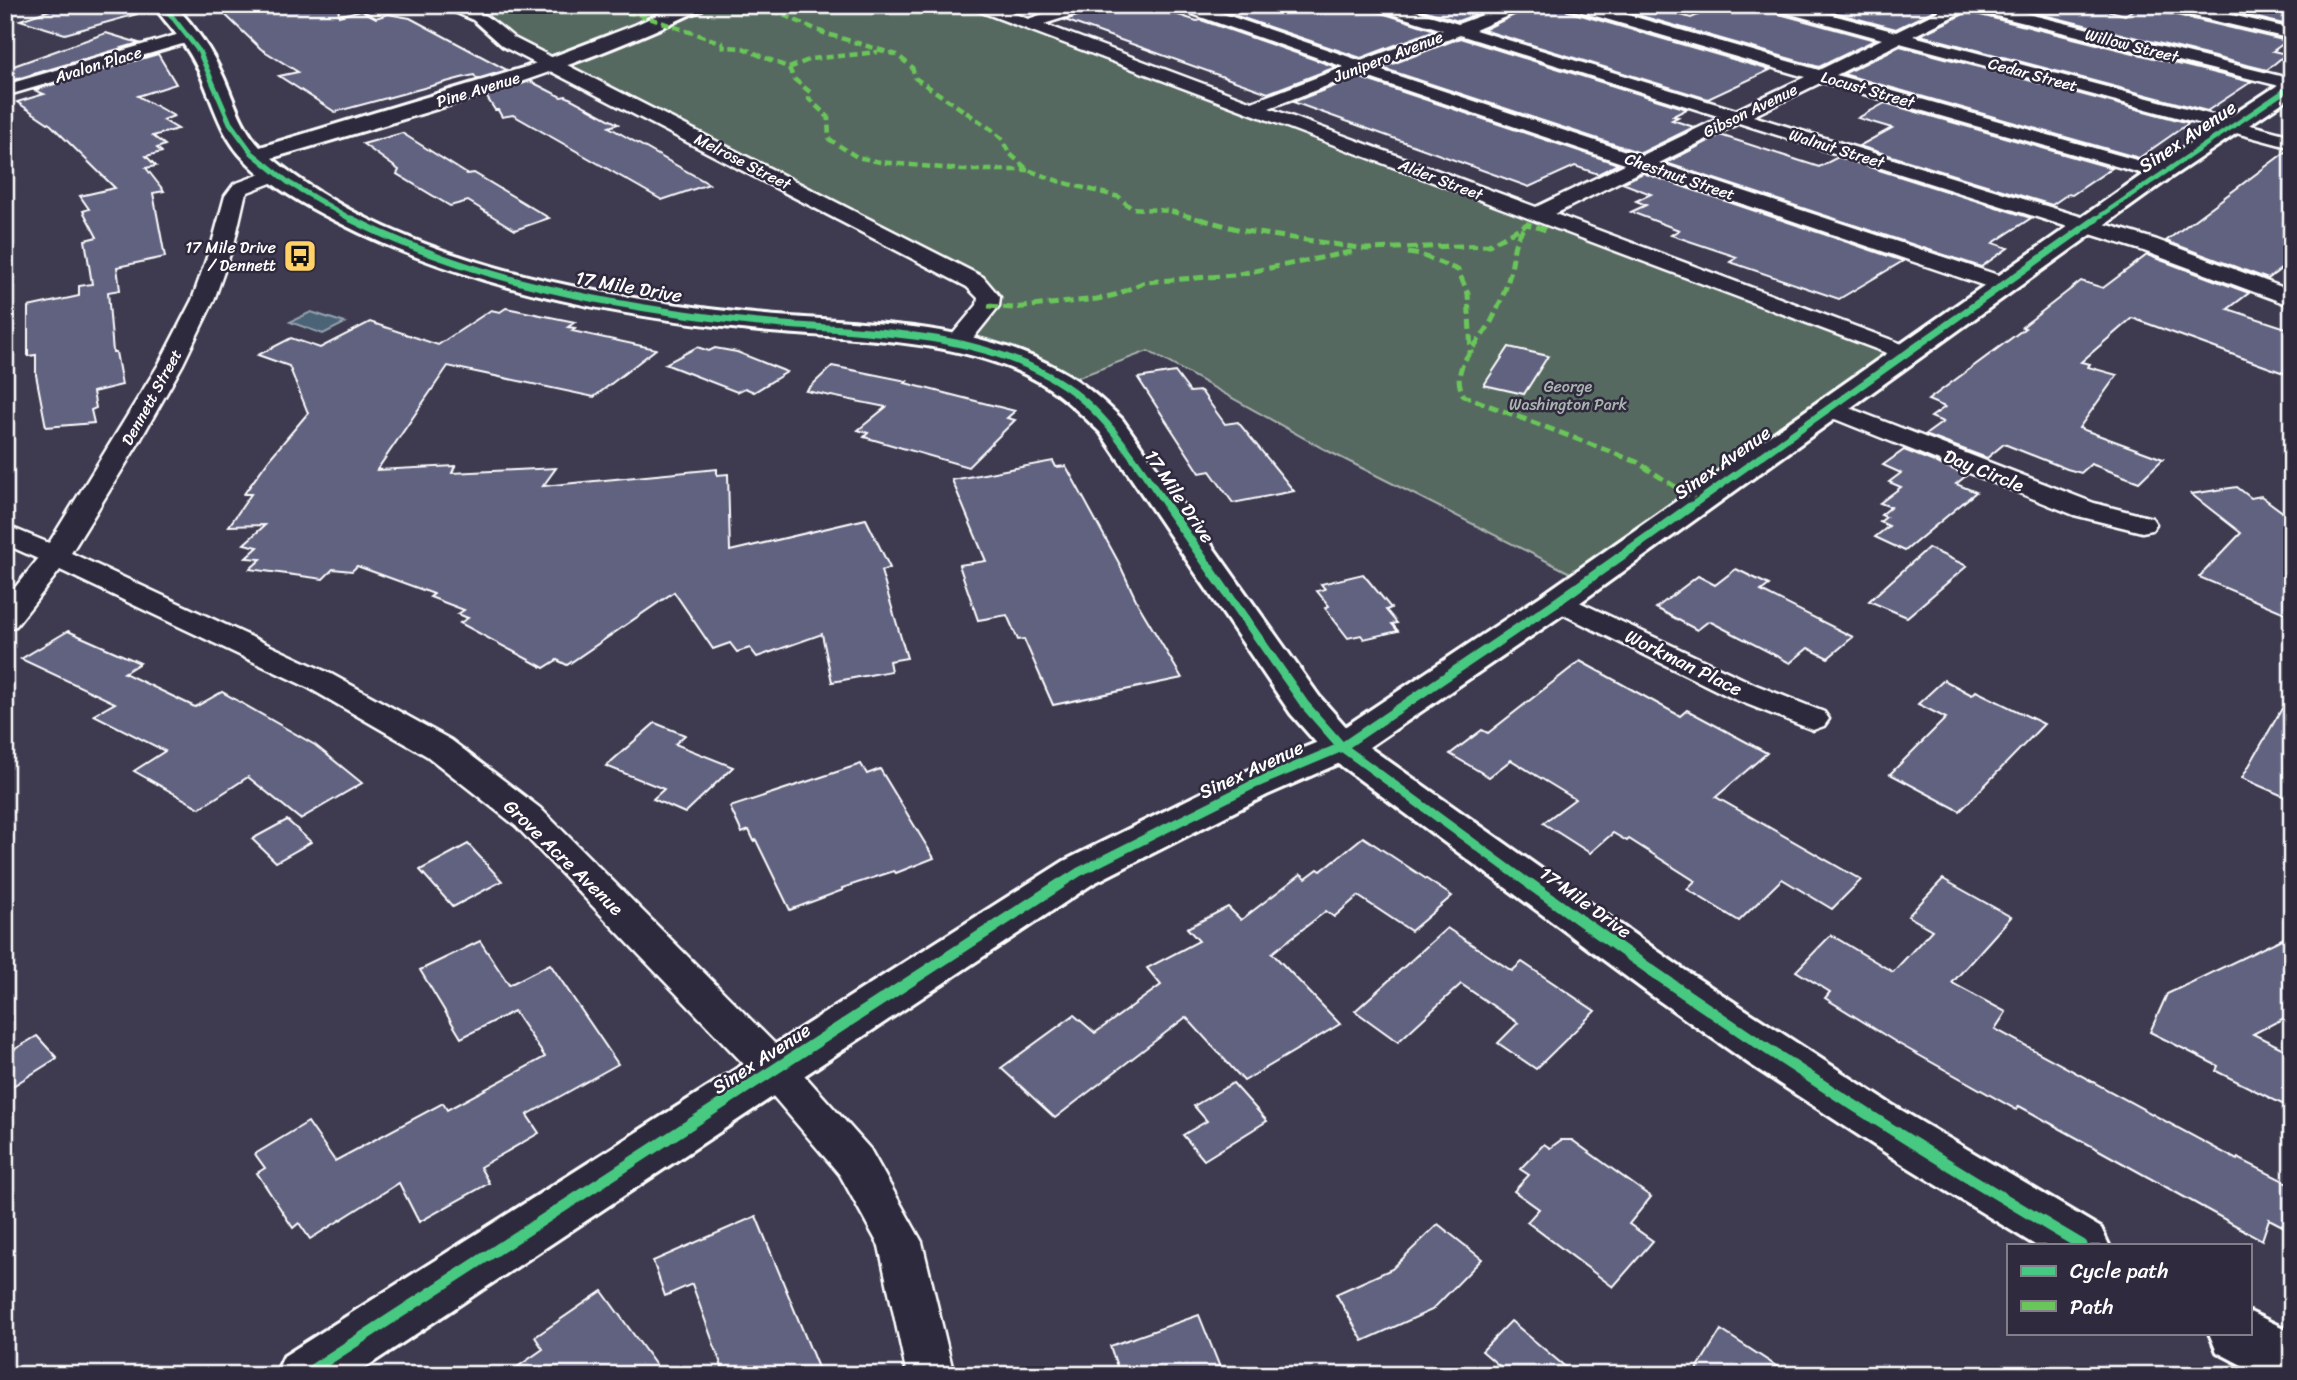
<svg xmlns="http://www.w3.org/2000/svg" width="2297" height="1380" font-family="Sriracha,sans-serif">
<rect width="100%" height="100%" fill="#3e3b51"/>
<filter id="ink" filterUnits="userSpaceOnUse"><feTurbulence type="fractalNoise" baseFrequency=".0143" numOctaves="2"/><feDisplacementMap in="SourceGraphic" scale="14" xChannelSelector="R" yChannelSelector="G"/><feConvolveMatrix kernelMatrix="1 2 1 2 8 2 1 2 1" color-interpolation-filters="sRGB"/></filter>
<g filter="url(#ink)">
<!-- green -->
<polygon fill="#576961" stroke="#abb4b0" stroke-width="2" points="446,5 977,5 1905,353 1586,581 1322,448 1148,351 1063,383 958,342 989,297 565,70 472,13"/>
<!-- water -->
<polygon fill="#4c6476" stroke="#94a2ad" stroke-width="2" points="311,312 345,323 323,334 290,322"/>
<!-- building -->
<g fill="#606280" stroke="#fff" stroke-width="2">
<polygon points="65,5 136,5 137,14 65,34 20,20"/>
<polygon points="215,5 338,5 339,16 361,10 376,18 388,14 410,18 507,70 477,79 474,75 461,78 335,112 279,76 298,72 261,49"/>
<polygon points="1099,5 1168,5 1169,12 1197,21 1201,20 1336,67 1268,93 1065,20 1096,10"/>
<polygon points="1246,5 1275,5 1292,11 1308,5 1369,5 1372,10 1435,30 1361,58 1225,12"/>
<polygon points="1407,5 1502,5 1458,21"/>
<polygon points="1535,5 1564,5 1567,11 1770,70 1708,99 1483,30"/>
<polygon points="1603,5 1628,7 1647,12 1657,8 1691,18 1722,5 1765,5 1768,11 1875,40 1819,67"/>
<polygon points="1806,5 1945,5 1896,29"/>
<polygon points="2004,5 2028,5 2057,12 2086,5 2125,15 2141,5 2156,5 2159,11 2287,41 2273,51 2286,54 2267,70"/>
<polygon points="2201,5 2265,5 2292,11 2292,26"/>
<polygon points="1968,12 2251,82 2207,111 1920,35"/>
<polygon points="106,33 139,43 10,81 5,79 5,69"/>
<polygon points="1460,38 1687,109 1673,116 1678,117 1672,120 1694,127 1641,153 1382,68"/>
<polygon points="1900,46 2189,123 2139,158 1843,74"/>
<polygon points="158,54 176,84 138,96 174,116 163,120 178,129 153,136 165,145 157,148 162,152 146,156 156,166 146,168 164,191 153,193 165,257 117,267 120,290 108,292 113,352 116,352 122,385 93,392 96,408 91,410 94,423 46,427 36,375 36,355 28,356 28,307 79,296 79,286 92,284 85,240 97,237 83,211 89,209 80,196 115,188 51,125 17,102 44,94 34,90"/>
<polygon points="1358,77 1618,164 1598,174 1575,166 1529,187 1293,102"/>
<polygon points="530,81 561,97 566,96 618,124 609,127 709,184 662,200 513,115 502,117 498,110 495,110 486,96"/>
<polygon points="1885,103 2112,168 2072,195 2068,194 2052,205 1859,146 1892,128 1858,118"/>
<polygon points="402,133 467,174 474,173 549,218 515,230 468,201 450,206 397,174 399,170 363,144"/>
<polygon points="1720,135 1819,167 1838,157 2031,218 1993,243 2008,248 1981,267 1666,163"/>
<polygon points="2288,150 2292,150 2292,260 2268,279 2166,241"/>
<polygon points="1643,173 1903,261 1839,299 1730,262 1737,257 1671,235 1679,230 1631,212 1646,205 1636,201 1651,194 1622,183"/>
<polygon points="2147,255 2249,293 2228,309 2292,330 2292,376 2132,318 2081,362 2090,364 2088,367 2117,375 2079,428 2163,459 2139,482 2091,464 2081,473 2067,469 2004,444 1987,458 1925,435 1943,422 1931,417 1945,407 1928,400 2025,328 2022,327 2081,281 2103,288"/>
<polygon points="506,308 575,322 568,327 575,328 572,331 656,349 594,397 448,366 377,470 455,466 452,473 556,468 543,486 717,469 717,475 728,474 730,551 866,519 890,568 881,571 907,658 889,661 891,671 832,682 822,634 757,657 750,648 737,652 730,643 713,649 674,592 567,665 557,660 544,668 460,623 468,618 458,614 464,610 430,597 434,594 357,566 352,571 333,569 323,579 250,569 261,559 246,558 258,547 244,544 265,525 229,526 251,494 244,494 270,458 308,413 289,366 258,355 291,338 320,348 370,322 438,345 491,310 500,312"/>
<polygon points="697,347 709,351 715,348 737,352 787,372 754,392 745,388 737,392 665,364"/>
<polygon points="1509,347 1548,356 1524,394 1484,385"/>
<polygon points="832,366 907,381 905,383 1015,411 1007,418 1015,420 968,467 864,437 868,433 858,430 886,407 806,391"/>
<polygon points="1175,372 1190,392 1201,391 1225,424 1238,422 1294,491 1233,503 1210,471 1200,473 1138,378"/>
<polygon points="1904,450 1967,475 1956,484 1976,492 1905,551 1875,537 1889,526 1880,522 1886,517 1881,515 1891,507 1880,503 1901,487 1889,482 1901,473 1883,465"/>
<polygon points="1053,461 1056,467 1066,466 1119,563 1138,604 1182,678 1053,705 1024,639 1018,640 1007,615 978,620 959,565 986,561 952,480"/>
<polygon points="2237,487 2251,498 2261,496 2292,519 2292,616 2199,577 2241,533 2191,494"/>
<polygon points="1928,548 1967,566 1907,617 1869,601"/>
<polygon points="1736,569 1769,585 1761,591 1853,637 1828,658 1808,648 1790,663 1709,621 1697,630 1656,608 1698,576 1715,585"/>
<polygon points="1363,574 1391,608 1386,610 1397,623 1392,624 1398,631 1364,639 1361,635 1348,638 1325,608 1329,606 1317,591 1325,589 1321,584"/>
<polygon points="68,631 140,663 124,673 195,707 222,692 315,745 362,783 300,819 248,777 200,808 134,771 165,751 94,715 115,703 21,659"/>
<polygon points="1580,661 1680,716 1687,710 1767,753 1716,797 1861,880 1832,909 1782,879 1739,921 1687,889 1695,881 1629,839 1627,841 1613,833 1590,853 1543,823 1575,799 1511,760 1489,777 1450,754 1482,730 1488,733"/>
<polygon points="1944,680 1972,695 1976,691 2044,724 1960,811 1890,774 1946,718 1918,704"/>
<polygon points="2292,691 2292,800 2242,778"/>
<polygon points="655,723 685,735 675,744 733,767 685,813 653,799 664,789 606,766"/>
<polygon points="861,764 867,774 880,769 934,858 896,873 894,871 842,888 843,890 790,910 756,840 754,841 749,830 742,833 730,807"/>
<polygon points="287,820 311,842 276,862 252,839"/>
<polygon points="1363,837 1452,896 1411,931 1358,896 1334,917 1326,911 1272,953 1340,1024 1244,1081 1186,1017 1055,1118 1001,1068 1074,1015 1095,1033 1161,985 1147,968 1199,941 1187,928 1228,907 1241,920 1301,874 1306,878 1318,869 1321,871"/>
<polygon points="468,844 502,881 453,907 420,870"/>
<polygon points="1943,879 2011,917 1952,983 2006,1012 1995,1029 2237,1160 2238,1158 2292,1185 2292,1231 2269,1219 2262,1240 2019,1106 2017,1110 1899,1044 1825,998 1830,992 1796,971 1831,935 1893,972 1932,930 1908,916"/>
<polygon points="1447,928 1512,971 1522,962 1595,1011 1536,1069 1498,1043 1518,1023 1461,984 1398,1042 1355,1011"/>
<polygon points="2292,934 2292,1014 2253,1034 2292,1053 2292,1109 2216,1071 2218,1066 2150,1032 2167,994"/>
<polygon points="480,941 509,985 550,964 618,1064 527,1115 539,1133 480,1167 489,1183 419,1222 399,1183 310,1239 299,1223 293,1228 257,1173 265,1168 255,1154 308,1122 335,1161 443,1103 447,1110 545,1057 514,1011 461,1038 420,970"/>
<polygon points="37,1036 57,1058 5,1091 5,1055"/>
<polygon points="1233,1083 1267,1121 1204,1160 1183,1135 1207,1121 1194,1106"/>
<polygon points="1561,1140 1572,1140 1651,1197 1629,1224 1653,1241 1613,1287 1527,1222 1539,1209 1514,1191 1529,1175 1520,1169 1544,1144 1550,1148"/>
<polygon points="756,1216 821,1375 725,1375 692,1284 665,1296 653,1261"/>
<polygon points="1438,1224 1482,1259 1432,1310 1363,1341 1336,1294 1392,1269"/>
<polygon points="602,1291 663,1375 506,1375 543,1349 535,1337"/>
<polygon points="1199,1315 1223,1375 1120,1375 1110,1346"/>
<polygon points="1511,1321 1575,1375 1510,1375 1482,1351"/>
<polygon points="1721,1330 1790,1375 1693,1375"/>
</g>
<g fill="none" stroke-linecap="round" stroke-linejoin="round">
<defs>
<g id="minor">
<path d="M438 5C475 5 487 15 514 38L983 277 1000 297 999 306 966 347H950L946 342 977 305 978 298 967 287 502 46 473 20Z"/>
<path d="M969 5H993L1028 19 1071 5H1097L1095 8 1044 24 1252 102 1344 67 1175 8 1173 5H1197L1361 61 1443 30 1373 8 1371 5H1397L1458 24 1510 5H1533L1475 30 1736 110 1805 77 1568 8 1566 5H1593L1819 70 1882 39 1769 8 1767 5H1795L1896 32 1951 5H1992L2292 79V89L1968 9 1913 36 2292 136V148L1900 43 1836 75 2168 169 2171 173 2168 177H2154L1822 82 1753 116 2157 240 2292 291V306L2141 250 1739 123 1659 163 2010 279 2013 284 2010 289H1994L1643 170 1555 214 1913 348 1917 353 1913 358 1905 360 971 8ZM1460 35 1721 117 1641 156 1374 68ZM1358 74 1625 164 1536 207 1269 108Z"/>
<polygon points="2158,5 2188,5 2292,29 2292,39 2160,8"/>
<polygon points="190,31 196,32 198,36 196,40 5,96 5,85"/>
<polygon points="277,168 284,170 287,174 284,178 248,192 245,196 235,240 214,300 183,364 138,444 71,553 331,674 451,740 540,808 789,1058 870,1149 922,1242 954,1375 907,1375 879,1246 840,1175 761,1082 516,826 427,756 309,688 60,570 16,626 5,629 5,600 38,559 5,544 5,525 49,543 159,364 192,300 213,240 225,196 234,184"/>
<polygon points="1829,400 2094,503 2152,518 2156,524 2152,530 2142,532 2074,515 1820,413 1816,408 1820,403"/>
<polygon points="1558,592 1756,685 1824,712 1829,719 1824,726 1813,730 1734,699 1548,607 1543,601 1548,595"/>
</g>
<polygon id="tertiary" points="2292,80 2292,96 2170,178 1571,609 1356,756 1267,795 1094,883 354,1375 275,1375 284,1356 1064,861 1237,775 1328,738 1545,593 2152,168 2284,81"/>
<g id="secondary">
<path d="M153 5H174C195 26 212 51 224 78 235 103 241 126 260 147L526 67 635 25 679 5H705L702 9C564 75 418 115 272 158 394 260 590 296 744 313 848 324 966 318 1060 370 1084 383 1103 401 1122 419L1319 696 1356 738 1683 969 1889 1103 2101 1228 2109 1245H2035L1906 1166 1751 1065 1651 995 1328 756 1291 714 1100 432C1081 414 1063 396 1041 383 959 335 842 340 750 330 608 315 464 287 336 221 304 205 270 186 245 160 218 133 212 96 195 63 184 41 168 25 153 5Z"/>
<polygon points="2250,1312 2292,1332 2292,1375 2261,1375 2217,1352 2209,1333 2250,1333"/>
</g>
</defs>
<!-- minor casing -->
<use href="#minor" stroke="#fff" stroke-width="5"/>
<!-- tertiary casing -->
<use href="#tertiary" stroke="#fff" stroke-width="6"/>
<!-- secondary casing -->
<use href="#secondary" stroke="#fff" stroke-width="6"/>
<!-- minor -->
<use href="#minor" fill="#2f2a3d" fill-rule="evenodd"/>
<!-- tertiary -->
<use href="#tertiary" fill="#2f2a3d" fill-rule="evenodd"/>
<!-- secondary -->
<use href="#secondary" fill="#2f2a3d" fill-rule="evenodd"/>
<!-- quiet-far1 -->
<g stroke="#6ac65a" stroke-width="4.5" stroke-dasharray="8 4.5" stroke-linecap="butt">
<polyline points="589,5 640,15 722,43 723,47 743,48 789,68 794,79 810,92 809,99 828,117 829,139 857,157 880,162 963,170 1028,170"/>
<polyline points="761,5 824,33 897,55 912,67 915,78 991,129 1002,139 1009,153 1028,170 1061,182 1119,197 1131,208 1170,211 1206,221"/>
<polyline points="789,68 811,59 878,52"/>
</g>
<!-- quiet -->
<g stroke="#6ac65a" stroke-width="5" stroke-dasharray="10 5" stroke-linecap="butt">
<polyline points="1200,219 1245,231 1366,249 1489,245 1527,224 1549,231"/>
<path d="M1523 229C1511 246 1515 250 1511 269 1507 287 1500 304 1492 320 1479 346 1447 367 1464 396L1637 462 1697 501"/>
<polyline points="1408,253 1421,255 1458,270 1468,294 1471,353"/>
<polyline points="988,306 1013,308 1097,299 1115,295 1145,282 1234,275 1356,251"/>
</g>
<defs>
<g id="cycleway-far3">
<polyline points="163,5 199,51 230,123 252,153 289,183 354,221"/>
<polyline points="2093,221 2292,86"/>
</g>
<g id="cycleway-far2">
<path d="M351 219C474 281 613 307 749 322 848 332 960 327 1049 376 1104 406 1134 460 1169 509"/>
<polyline points="1687,509 2096,219"/>
</g>
<g id="cycleway-far1">
<polyline points="1167,507 1305,705 1342,747 1532,886"/>
<polyline points="1057,886 1079,872 1252,785 1342,747 1558,601 1690,507"/>
</g>
<g id="cycleway">
<path d="M1530 884C1708 1014 1892 1134 2082 1245"/>
<polyline points="304,1375 1060,884"/>
</g>
</defs>
<!-- cycleway-far3 casing -->
<use href="#cycleway-far3" stroke="#2f2a3d" stroke-width="8"/>
<!-- cycleway-far2 casing -->
<use href="#cycleway-far2" stroke="#2f2a3d" stroke-width="10"/>
<!-- cycleway-far1 casing -->
<use href="#cycleway-far1" stroke="#2f2a3d" stroke-width="13"/>
<!-- cycleway casing -->
<use href="#cycleway" stroke="#2f2a3d" stroke-width="16"/>
<!-- cycleway-far3 -->
<use href="#cycleway-far3" stroke="#46c982" stroke-width="5"/>
<!-- cycleway-far2 -->
<use href="#cycleway-far2" stroke="#46c982" stroke-width="7"/>
<!-- cycleway-far1 -->
<use href="#cycleway-far1" stroke="#46c982" stroke-width="9"/>
<!-- cycleway -->
<use href="#cycleway" stroke="#46c982" stroke-width="11"/>
</g>
</g>
<!-- icons -->
<defs>
<symbol id="bus-square" viewBox="-11 -11 22 22"><rect x="-9" y="-9" width="18" height="18" rx="4" fill="#ffd166" stroke="#2f2a3d"/><path d="M-5-6H5V4H4V6H2V4H-2V6H-4V4H-5ZM-3.5-4V0h7V-4ZM-3.5 1.2v1.5H-2V1.2ZM2 1.2v1.5H3.5V1.2Z" fill="#111"/></symbol>
</defs>
<g fill-rule="evenodd">
<use href="#bus-square" x="281" y="237" width="38" height="38"/>
</g>
<g text-anchor="middle" stroke-width="5" stroke-linejoin="round" paint-order="stroke">
<!-- far-street labels -->
<g font-size="16" fill="#fff" stroke="#2f2a3d">
<text transform="translate(2132 45) rotate(14)" y="6">Willow Street</text>
<text transform="translate(1388 56) rotate(-21)" y="6">Junipero Avenue</text>
<text transform="translate(98 64) rotate(-17)" y="6">Avalon Place</text>
<text transform="translate(2033 74) rotate(15)" y="6">Cedar Street</text>
<text transform="translate(478 89) rotate(-17)" y="6">Pine Avenue</text>
<text transform="translate(1868 89) rotate(16)" y="6">Locust Street</text>
<text transform="translate(1750 110) rotate(-26)" y="6">Gibson Avenue</text>
<text transform="translate(1837 148) rotate(17)" y="6">Walnut Street</text>
<text transform="translate(743 161) rotate(27)" y="6">Melrose Street</text>
<text transform="translate(1680 176) rotate(19)" y="6">Chestnut Street</text>
<text transform="translate(1441 179) rotate(21)" y="6">Alder Street</text>
<text transform="translate(151 397) rotate(-61)" y="6">Dennett Street</text>
</g>
<!-- far-poi labels -->
<g font-size="16" fill="#fff" stroke="#2f2a3d" text-anchor="end">
<text x="276" y="253">17 Mile Drive<tspan x="276" dy="18">/ Dennett</tspan></text>
</g>
<!-- far-park labels -->
<g font-size="16" fill="#abb4b0" stroke="#2f2a3d">
<text x="1568" y="392">George<tspan x="1568" dy="18">Washington Park</tspan></text>
</g>
<!-- street labels -->
<g font-size="19" fill="#fff" stroke="#2f2a3d">
<text transform="translate(2187 136) rotate(-34)" y="7">Sinex Avenue</text>
<text transform="translate(629 286) rotate(10)" y="7">17 Mile Drive</text>
<text transform="translate(1722 462) rotate(-35)" y="7">Sinex Avenue</text>
<text transform="translate(1984 470) rotate(22)" y="7">Day Circle</text>
<text transform="translate(1180 496) rotate(56)" y="7">17 Mile Drive</text>
<text transform="translate(1684 662) rotate(26)" y="7">Workman Place</text>
<text transform="translate(1251 769) rotate(-25)" y="7">Sinex Avenue</text>
<text transform="translate(564 857) rotate(44)" y="7">Grove Acre Avenue</text>
<text transform="translate(1586 902) rotate(36)" y="7">17 Mile Drive</text>
<text transform="translate(761 1058) rotate(-33)" y="7">Sinex Avenue</text>
</g>
</g>
<!-- margin -->
<rect width="2297" height="1380" fill="none" stroke="#2f2a3d" stroke-width="28"/>
<rect x="14" y="14" width="2269" height="1352" fill="none" stroke="#fff" stroke-width="2.5" filter="url(#ink)"/>
<!-- legend -->
<rect x="2007" y="1244" width="245" height="91" fill="#2f2a3d" stroke="#827f8b" stroke-width="2"/>
<rect x="2021" y="1266" width="35" height="10" fill="#46c982" stroke="#827f8b" stroke-width="2"/>
<text x="2070" y="1278" font-size="21" fill="#ffffff">Cycle path</text>
<rect x="2021" y="1301" width="35" height="10" fill="#6ac65a" stroke="#827f8b" stroke-width="2"/>
<text x="2070" y="1314" font-size="21" fill="#ffffff">Path</text>
</svg>
